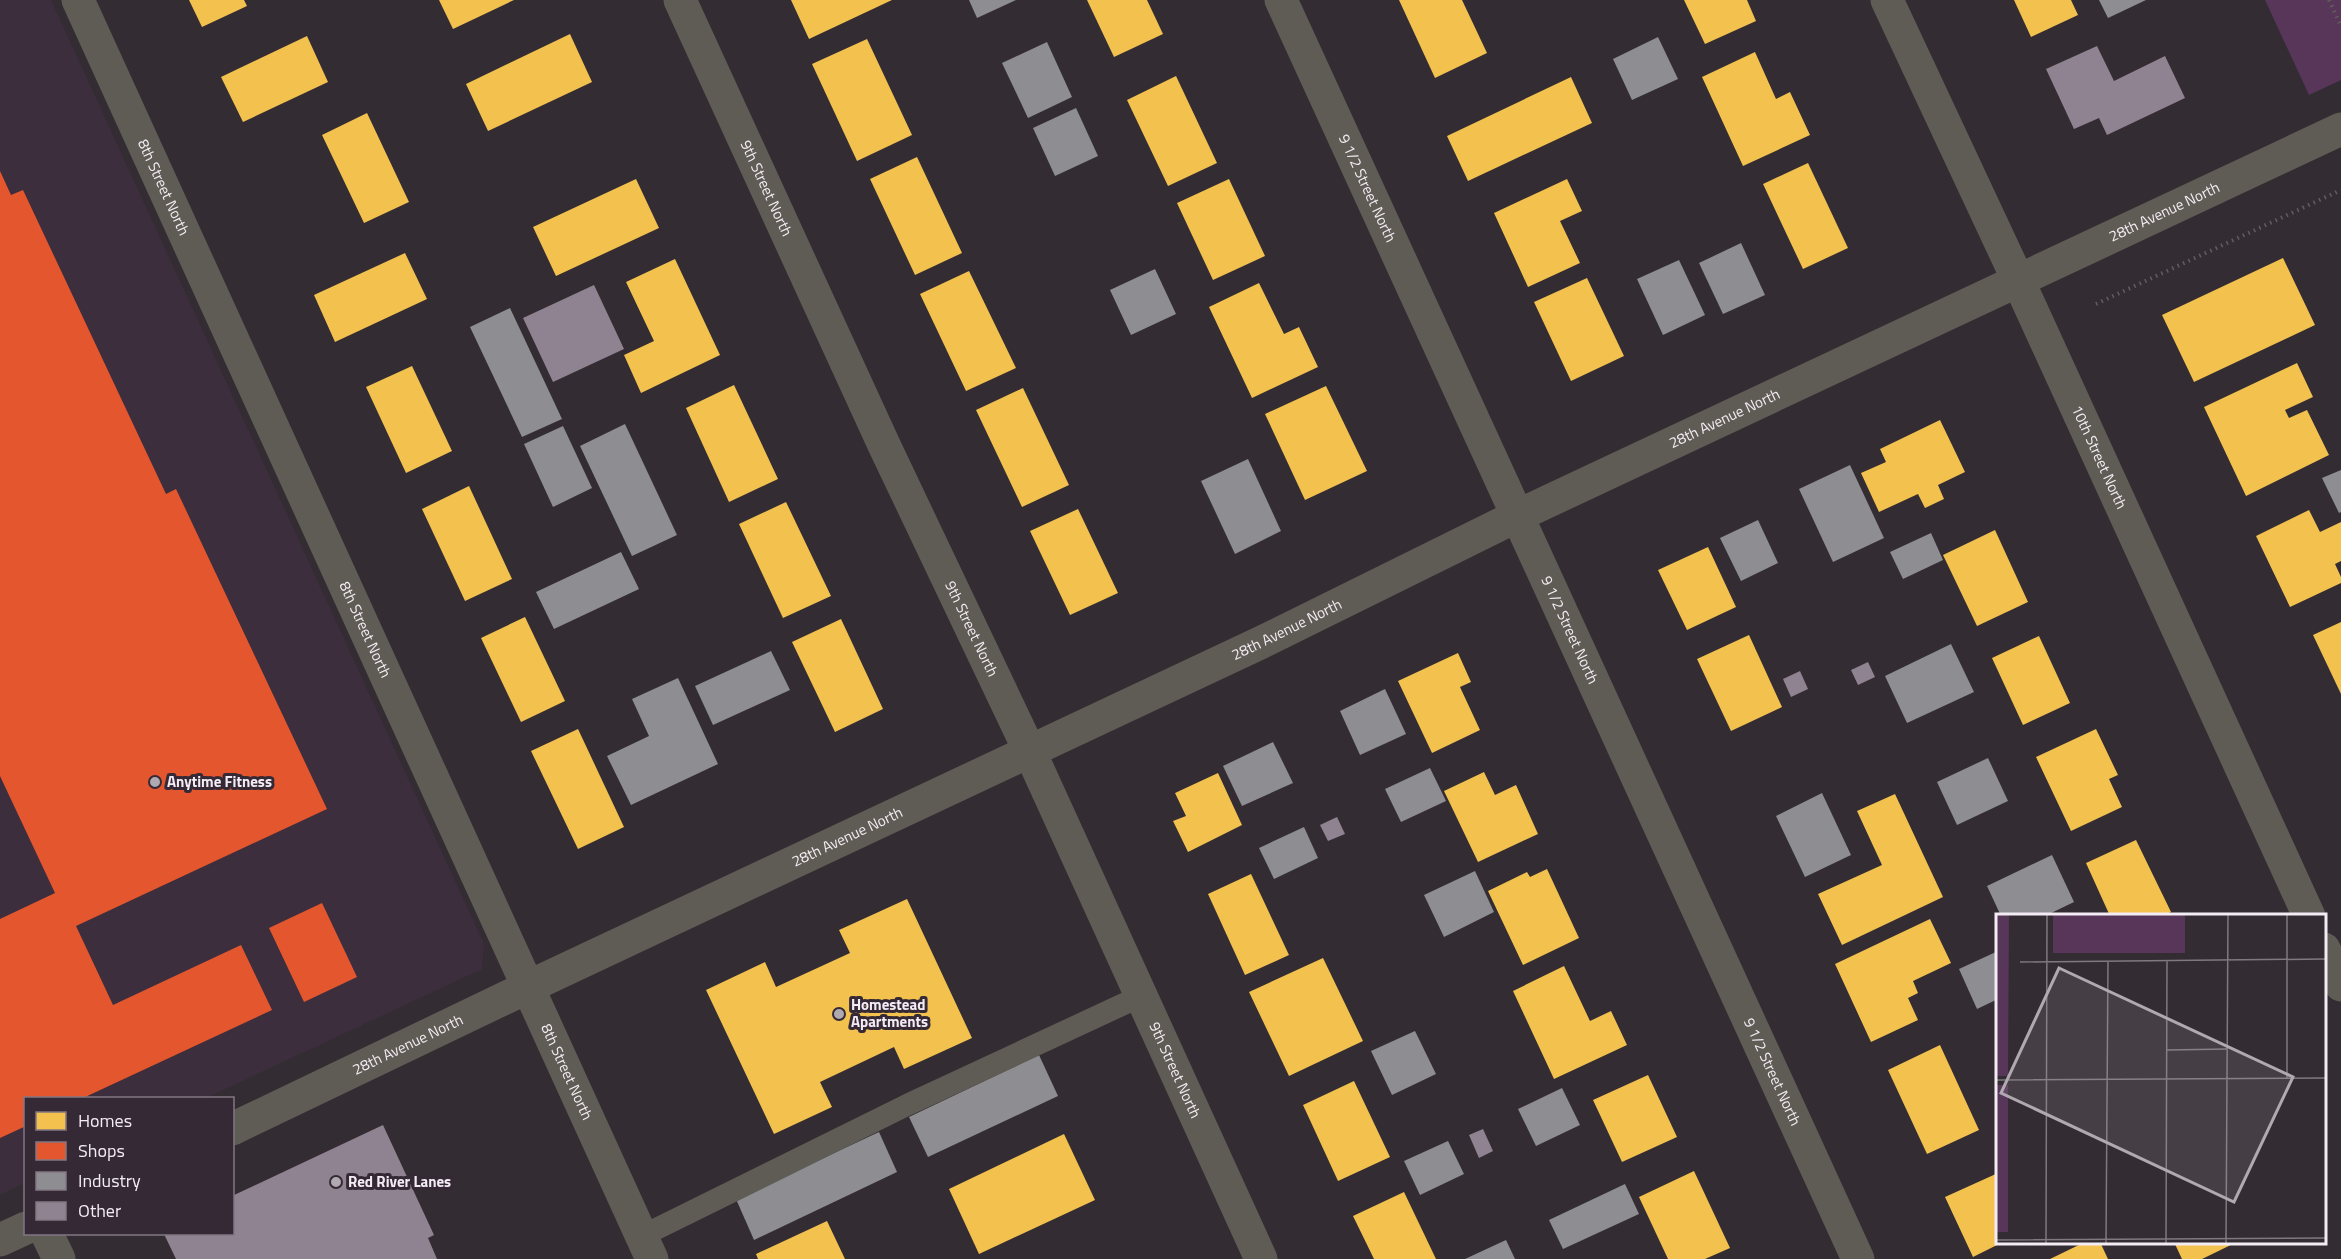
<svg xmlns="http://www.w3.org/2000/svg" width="2341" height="1259" font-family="'Titillium Web',sans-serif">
<rect width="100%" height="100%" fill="#332c33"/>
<!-- built -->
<polygon fill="#3d2e3e" points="0,0 51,0 484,944 482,969 206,1098 26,1098 25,1183 0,1195"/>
<!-- green -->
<polygon fill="#58365a" points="2265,0 2341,0 2341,80 2309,95"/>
<!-- homes -->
<g fill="#f2c14e">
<polygon points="189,0 244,0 247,6 202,27"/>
<polygon points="439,0 514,0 453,29"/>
<polygon points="791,0 892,0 809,39"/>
<polygon points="1087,0 1147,0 1163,34 1114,57"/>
<polygon points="1399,0 1462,0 1487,53 1435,78"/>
<polygon points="1684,0 1747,0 1756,21 1705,44"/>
<polygon points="2014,0 2071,0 2078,15 2031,37"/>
<polygon points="570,34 592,82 488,131 466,84"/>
<polygon points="307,36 328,82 243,122 221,77"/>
<polygon points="867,39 912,135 857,161 812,64"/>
<polygon points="1755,52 1776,99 1790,92 1810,135 1743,166 1702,77"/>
<polygon points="1176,76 1217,163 1168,186 1127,100"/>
<polygon points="1571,77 1592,123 1468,181 1447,136"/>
<polygon points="367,113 409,202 364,223 322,135"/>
<polygon points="917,157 962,253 915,275 870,179"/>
<polygon points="1808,163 1848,248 1803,269 1763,184"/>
<polygon points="636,179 659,228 556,276 533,227"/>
<polygon points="1229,179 1265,256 1213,280 1177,203"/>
<polygon points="1567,179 1582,211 1560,221 1580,263 1528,287 1494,213"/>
<polygon points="405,253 427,299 335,342 314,295"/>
<polygon points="2283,258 2315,325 2194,382 2162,315"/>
<polygon points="675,259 720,355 641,393 624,355 654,341 626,282"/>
<polygon points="969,271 1016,368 966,391 920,294"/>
<polygon points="1587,278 1624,356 1571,381 1534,302"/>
<polygon points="1259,283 1284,334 1299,327 1318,367 1252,398 1209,307"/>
<polygon points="2297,363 2313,397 2285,410 2289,418 2307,410 2329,455 2246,496 2204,407"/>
<polygon points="412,366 452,451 406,473 366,387"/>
<polygon points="734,385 778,479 729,502 686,408"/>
<polygon points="1326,386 1367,471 1305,500 1265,414"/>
<polygon points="1023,388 1069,485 1022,507 976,410"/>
<polygon points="1940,420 1965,472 1938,485 1944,499 1925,508 1918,494 1879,512 1861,473 1886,462 1880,449"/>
<polygon points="469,486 512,579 465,601 422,509"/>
<polygon points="786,502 831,596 783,618 739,524"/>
<polygon points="1078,509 1118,593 1070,615 1030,531"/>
<polygon points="2309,510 2320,532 2341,522 2341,561 2335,564 2341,577 2341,583 2290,607 2256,536"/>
<polygon points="1995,530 2028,602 1977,626 1943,555"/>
<polygon points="1708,547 1736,607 1687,630 1658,570"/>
<polygon points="525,617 565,701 521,722 481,638"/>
<polygon points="841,619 883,709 835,732 792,642"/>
<polygon points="2341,622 2341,694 2313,635"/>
<polygon points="1749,635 1782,707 1731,731 1697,659"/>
<polygon points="2039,636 2070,703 2023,725 1992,658"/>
<polygon points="1458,653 1471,682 1460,687 1480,730 1432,753 1398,681"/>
<polygon points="578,729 624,827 578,849 531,751"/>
<polygon points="2096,729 2118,775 2109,779 2122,807 2071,831 2036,757"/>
<polygon points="1484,772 1495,795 1516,785 1538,834 1478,862 1444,791"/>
<polygon points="1218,773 1242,825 1188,852 1173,821 1186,816 1175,793"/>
<polygon points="1895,794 1943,897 1842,945 1818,894 1882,865 1857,811"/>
<polygon points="2136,840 2171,912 2163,916 2110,916 2086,863"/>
<polygon points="1547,869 1579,938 1523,965 1488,891 1527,872 1530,877"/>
<polygon points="1251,874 1289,955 1245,975 1208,894"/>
<polygon points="907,899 972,1038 904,1069 894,1047 820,1082 832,1107 774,1134 706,990 765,962 776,987 850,953 839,930"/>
<polygon points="1930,919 1951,963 1913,981 1918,993 1908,998 1918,1020 1871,1042 1835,964"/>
<polygon points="1323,958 1363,1041 1289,1076 1249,992"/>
<polygon points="1564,966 1590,1021 1611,1011 1627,1045 1554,1079 1513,991"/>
<polygon points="1940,1045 1979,1130 1927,1154 1888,1070"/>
<polygon points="1648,1075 1677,1137 1622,1162 1593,1100"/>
<polygon points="1354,1081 1390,1157 1338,1181 1303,1105"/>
<polygon points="1064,1134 1095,1200 979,1254 949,1189"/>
<polygon points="1694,1171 1730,1248 1705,1259 1668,1259 1639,1197"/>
<polygon points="1998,1173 1998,1242 2003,1242 1973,1257 1945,1197"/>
<polygon points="1404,1192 1436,1259 1374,1259 1353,1216"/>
<polygon points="827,1221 845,1259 758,1259 756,1254"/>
<polygon points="2085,1242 2100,1242 2108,1259 2050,1259"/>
<polygon points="2174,1242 2237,1242 2202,1259 2182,1259"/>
</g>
<!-- shops -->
<g fill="#e4572e">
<polygon points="0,171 11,195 23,190 166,494 176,489 327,809 76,926 113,1005 241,945 272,1010 83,1098 26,1098 26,1126 0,1138 0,919 55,893 0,776"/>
<polygon points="322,903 357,977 304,1002 269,928"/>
</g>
<!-- industry -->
<g fill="#8d8d92">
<polygon points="969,0 1016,0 977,18"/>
<polygon points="2099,0 2146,0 2108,18"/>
<polygon points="1658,37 1678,79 1632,100 1613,59"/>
<polygon points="1047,42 1072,97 1028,118 1002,63"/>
<polygon points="1076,108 1098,156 1055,176 1033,128"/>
<polygon points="1741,243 1765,295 1723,314 1699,263"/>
<polygon points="1679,260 1705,315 1663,335 1637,279"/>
<polygon points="1155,269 1176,314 1131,335 1110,290"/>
<polygon points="510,308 562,419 522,437 470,327"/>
<polygon points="625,424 677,535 632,556 580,446"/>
<polygon points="563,426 592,488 553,507 524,444"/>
<polygon points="1248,459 1281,531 1235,554 1201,481"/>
<polygon points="1850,465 1884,538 1833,562 1799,489"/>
<polygon points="2341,470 2341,512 2339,513 2322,478"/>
<polygon points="1758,520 1778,563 1741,581 1720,538"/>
<polygon points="1931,533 1943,560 1903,579 1890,552"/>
<polygon points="621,552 639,589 554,629 536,592"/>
<polygon points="1951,644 1974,692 1907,723 1885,676"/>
<polygon points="771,651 790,690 713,725 695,686"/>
<polygon points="678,678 718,764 631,805 607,756 649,736 632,699"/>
<polygon points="1385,689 1406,734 1360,755 1340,711"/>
<polygon points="1273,742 1293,783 1242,806 1223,766"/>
<polygon points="1988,758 2008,801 1957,825 1937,782"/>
<polygon points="1430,768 1446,801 1401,822 1385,789"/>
<polygon points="1822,793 1851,855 1805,877 1776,816"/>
<polygon points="1304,827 1318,858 1274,879 1259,848"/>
<polygon points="2052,855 2074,902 2045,916 2001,916 1987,886"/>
<polygon points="1475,871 1494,912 1444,937 1424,895"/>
<polygon points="1998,951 1998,999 1977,1009 1959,969"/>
<polygon points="1415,1031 1436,1074 1392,1095 1371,1051"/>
<polygon points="1039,1055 1058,1096 928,1157 909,1117"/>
<polygon points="1562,1088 1580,1125 1536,1146 1518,1109"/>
<polygon points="879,1132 897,1172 754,1240 736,1199"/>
<polygon points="1448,1141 1464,1174 1420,1195 1404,1161"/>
<polygon points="1625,1184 1639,1214 1563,1249 1549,1220"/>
<polygon points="1506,1240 1515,1259 1465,1259"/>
</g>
<!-- building -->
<g fill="#908391">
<polygon points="2097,46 2114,81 2165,56 2185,98 2107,135 2099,118 2074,129 2046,69"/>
<polygon points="594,285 624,349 553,382 523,318"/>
<polygon points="1868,662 1875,677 1858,685 1851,670"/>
<polygon points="1800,671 1808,689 1791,697 1783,679"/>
<polygon points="1337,817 1345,834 1328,841 1320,825"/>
<polygon points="383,1125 434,1235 428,1238 437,1259 176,1259 164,1234 232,1234 232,1196"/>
<polygon points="1483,1129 1493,1151 1479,1158 1469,1135"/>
</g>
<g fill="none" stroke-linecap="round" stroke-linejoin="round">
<!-- path -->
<g stroke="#625e5c" stroke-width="4" stroke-dasharray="1.5 4.5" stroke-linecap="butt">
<polyline points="2329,0 2341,26"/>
<polyline points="2096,304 2341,190"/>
</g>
<!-- service -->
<polyline stroke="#5e5c54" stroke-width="22" points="642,1236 909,1104 1141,996"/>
<!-- minor -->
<g stroke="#5e5c54" stroke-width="33">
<path id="s1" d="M78 0 652 1259"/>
<path id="s2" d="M680 0 884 445 1030 752 1261 1259"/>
<path id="s3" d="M1281 0 1858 1259"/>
<path id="s4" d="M1887 0 2018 280 2309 916"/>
<polyline points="2324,949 2341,985"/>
<path id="s5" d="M232 1129 528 987 1260 643 1519 515 2341 129"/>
<polyline points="47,1234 59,1259"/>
<polyline points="0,1240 26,1228"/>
</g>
</g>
<!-- markers -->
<g fill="#b0a9b0" stroke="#362936" stroke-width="2">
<circle cx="155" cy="782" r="6"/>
<circle cx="839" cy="1014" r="6"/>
<circle cx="336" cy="1182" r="6"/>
</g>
<g text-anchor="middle" stroke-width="6" stroke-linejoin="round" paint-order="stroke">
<!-- street labels -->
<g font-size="15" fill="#f4ecf4" stroke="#362936">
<text dy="5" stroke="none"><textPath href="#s1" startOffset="206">8th Street North</textPath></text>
<text dy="5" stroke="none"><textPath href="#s3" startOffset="207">9 1/2 Street North</textPath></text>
<text dy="5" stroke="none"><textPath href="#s2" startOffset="207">9th Street North</textPath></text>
<text dy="5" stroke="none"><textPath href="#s5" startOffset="2139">28th Avenue North</textPath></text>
<text dy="5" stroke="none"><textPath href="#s5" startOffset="1653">28th Avenue North</textPath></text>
<text dy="5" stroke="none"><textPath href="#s4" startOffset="504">10th Street North</textPath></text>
<text dy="5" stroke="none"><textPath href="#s2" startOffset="693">9th Street North</textPath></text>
<text dy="5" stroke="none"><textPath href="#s5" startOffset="1167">28th Avenue North</textPath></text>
<text dy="5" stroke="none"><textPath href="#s3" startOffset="693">9 1/2 Street North</textPath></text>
<text dy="5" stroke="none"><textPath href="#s1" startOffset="692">8th Street North</textPath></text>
<text dy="5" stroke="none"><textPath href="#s5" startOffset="681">28th Avenue North</textPath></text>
<text dy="5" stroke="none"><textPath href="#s5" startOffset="195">28th Avenue North</textPath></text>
<text dy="5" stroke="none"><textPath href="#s2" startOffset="1179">9th Street North</textPath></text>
<text dy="5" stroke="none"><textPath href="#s3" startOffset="1179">9 1/2 Street North</textPath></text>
<text dy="5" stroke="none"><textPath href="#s1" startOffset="1178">8th Street North</textPath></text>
</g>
<!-- poi labels -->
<g font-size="15" font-weight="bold" fill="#f4ecf4" stroke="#362936" text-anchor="start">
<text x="167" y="787">Anytime Fitness</text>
<text x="851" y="1010">Homestead<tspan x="851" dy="17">Apartments</tspan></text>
<text x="348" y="1187">Red River Lanes</text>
</g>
</g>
<!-- overview -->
<g transform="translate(1996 914)">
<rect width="330" height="330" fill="#332c33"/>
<path d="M0 0H13L12 162H0ZM57 0H189V39H57ZM0 171H12V318H0Z" fill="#58365a"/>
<path fill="none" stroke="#807980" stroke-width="1.5" d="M24 48 330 45M171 136 232 135M291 164V0M0 166 330 164M0 326 330 324M50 329 51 0M110 330 112 47M170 330 171 47M230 330 232 0"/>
<path fill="#b0a9b0" fill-opacity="0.15" stroke="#b0a9b0" stroke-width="3" d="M63 54 297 163 238 288 5 179Z"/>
<rect width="330" height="330" fill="none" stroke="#f4ecf4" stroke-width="3"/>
</g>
<!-- legend -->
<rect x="24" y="1097" width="210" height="138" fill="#362936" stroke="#827782" stroke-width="1.5"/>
<rect x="36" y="1112" width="30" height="18" fill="#f2c14e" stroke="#827782" stroke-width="1.5"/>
<text x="78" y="1127" font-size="18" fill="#f4ecf4">Homes</text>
<rect x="36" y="1142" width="30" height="18" fill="#e4572e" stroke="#827782" stroke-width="1.5"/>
<text x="78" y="1157" font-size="18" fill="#f4ecf4">Shops</text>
<rect x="36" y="1172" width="30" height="18" fill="#8d8d92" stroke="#827782" stroke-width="1.5"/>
<text x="78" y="1187" font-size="18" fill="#f4ecf4">Industry</text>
<rect x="36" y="1202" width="30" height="18" fill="#908391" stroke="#827782" stroke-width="1.5"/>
<text x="78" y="1217" font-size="18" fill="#f4ecf4">Other</text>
</svg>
